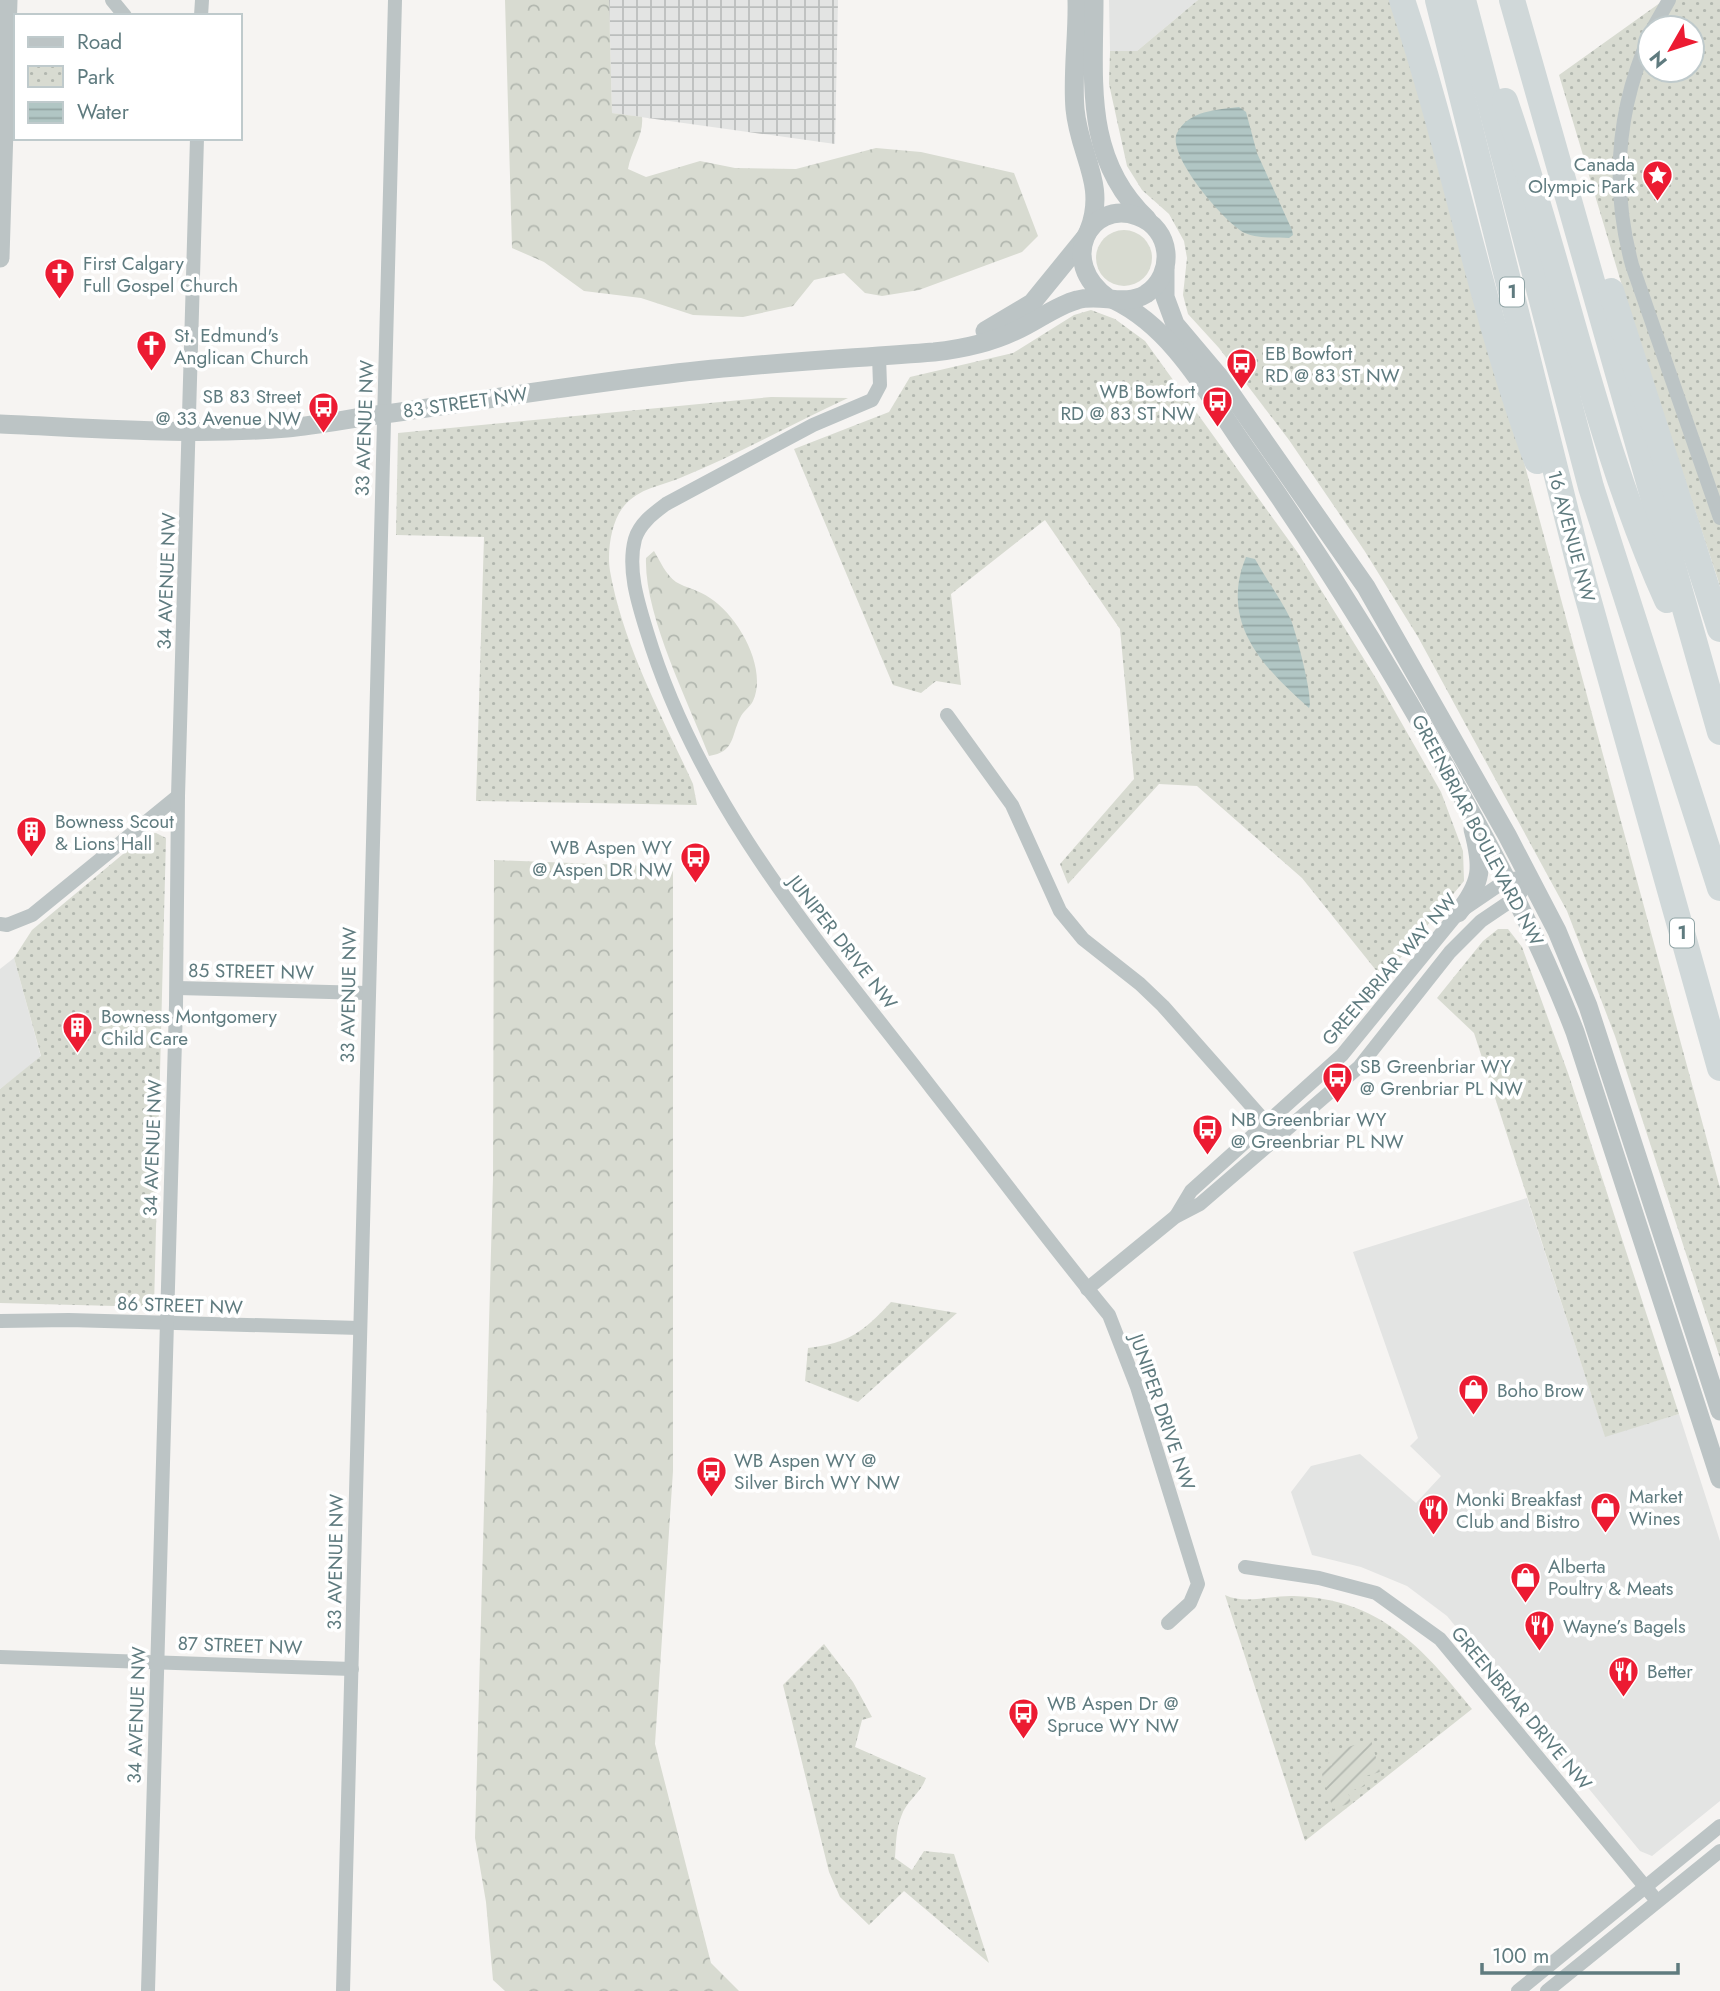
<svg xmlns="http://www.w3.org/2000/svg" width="1720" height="1991" font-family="Jost,sans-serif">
<defs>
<pattern id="industrial-grid" width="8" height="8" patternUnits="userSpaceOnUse" patternTransform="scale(1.75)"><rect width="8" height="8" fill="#e3e4e3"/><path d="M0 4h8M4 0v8" fill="none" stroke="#bbbebd"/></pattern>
<pattern id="forest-crowns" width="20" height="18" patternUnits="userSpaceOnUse" patternTransform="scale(1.75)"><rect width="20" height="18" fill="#d8dbd1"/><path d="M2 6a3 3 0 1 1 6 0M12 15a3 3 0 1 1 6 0" fill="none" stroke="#b2b7af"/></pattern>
<pattern id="park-dots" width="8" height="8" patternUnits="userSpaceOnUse" patternTransform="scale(1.75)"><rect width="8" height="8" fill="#d8dbd1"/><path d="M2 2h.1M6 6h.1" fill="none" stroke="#b2b7af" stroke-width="1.8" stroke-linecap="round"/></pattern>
<pattern id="garden-furrows" width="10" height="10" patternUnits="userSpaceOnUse" patternTransform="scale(1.75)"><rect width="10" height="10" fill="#d8dbd1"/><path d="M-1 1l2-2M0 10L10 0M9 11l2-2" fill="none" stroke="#b2b7af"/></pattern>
<pattern id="water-rules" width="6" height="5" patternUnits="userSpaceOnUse" patternTransform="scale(1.75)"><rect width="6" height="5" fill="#b1c6c4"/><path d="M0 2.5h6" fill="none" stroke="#93a6a4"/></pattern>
</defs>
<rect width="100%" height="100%" fill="#f6f4f2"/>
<!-- built -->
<g fill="#e3e4e3">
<polygon points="1109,0 1198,0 1137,51 1110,51"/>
<polygon points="14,958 41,1057 0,1089 0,969"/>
<polygon points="1527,1198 1605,1436 1679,1414 1720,1541 1720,1801 1652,1856 1640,1851 1447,1616 1407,1586 1361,1567 1312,1555 1291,1492 1311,1466 1360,1454 1416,1503 1441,1476 1410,1446 1418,1438 1353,1252"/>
</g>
<!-- industrial -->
<polygon fill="url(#industrial-grid)" points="609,0 838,0 835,144 612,113"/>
<!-- grass -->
<circle fill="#d8dbd1" cx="1124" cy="258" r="28"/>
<!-- forest -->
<g fill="url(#forest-crowns)">
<path d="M505 0H609L612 113 642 117C644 135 631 151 628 169L646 177 700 161 735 168 796 169 876 148 921 152 1014 173 1038 236 1022 252 919 290 882 296 865 293 844 273 814 280 793 306 743 317 693 315 641 298 584 291 544 262 512 248Z"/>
<path d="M654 551C660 561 666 575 676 582 686 588 699 590 710 598 738 616 768 668 753 701 750 707 743 711 740 718 731 736 735 752 709 756 688 701 644 615 646 558Z"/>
<polygon points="494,860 673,867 673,1471 655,1744 711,1963 739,1991 505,1991 493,1980 486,1902 475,1838 493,1178"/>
</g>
<!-- park -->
<g fill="url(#park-dots)" fill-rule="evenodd">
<polygon points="1198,0 1391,0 1447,177 1720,1188 1720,1358 1615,1036 1567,911 1418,637 1364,550 1289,440 1219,348 1188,314 1183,295 1187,258 1184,241 1169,214 1142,190 1127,166 1109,84 1110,51 1137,51"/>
<path d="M1664 0H1720V586L1635 329 1559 75ZM1650 28H1692V70H1650Z"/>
<polygon points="1091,310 1115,319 1145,341 1298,553 1377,680 1441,792 1463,851 1464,881 1383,979 1302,878 1197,786 1159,784 1068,884 1060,864 1134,779 1120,629 1045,520 951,594 961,685 936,681 921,693 893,685 794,449 889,412 910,377 1013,353 1074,315"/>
<path d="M771 397 848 398C792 424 737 455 680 478 661 486 639 488 624 506 611 521 607 552 610 571 623 645 662 716 693 784L697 805 476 801 484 537 396 535 398 433Z"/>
<polygon points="156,833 166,838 154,1307 0,1303 0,1089 41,1056 14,958 32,930 147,834"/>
<polygon points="1498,929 1508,929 1522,947 1568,1073 1679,1414 1605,1437 1474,1033 1437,998 1483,941"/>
<path d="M891 1302 957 1313 858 1402 805 1381 808 1348C849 1343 863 1332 891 1302Z"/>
<path d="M1225 1595C1246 1605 1271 1595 1294 1596 1380 1599 1422 1647 1472 1709L1305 1841Z"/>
<path d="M824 1644 853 1682 872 1717 862 1720 855 1747 926 1778C921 1793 906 1801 901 1817 896 1829 896 1845 895 1858L912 1870 924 1851 954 1854 989 1963 904 1891 869 1925 840 1897 829 1872 783 1685Z"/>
</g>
<!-- garden -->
<polygon fill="url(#garden-furrows)" points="1371,1740 1380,1772 1362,1777 1365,1786 1348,1792 1351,1803 1333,1809 1320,1768 1332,1765 1328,1753"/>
<!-- water -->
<g fill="url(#water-rules)">
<path d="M1239 107 1246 112 1257 153 1292 230 1293 235 1289 238C1275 237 1258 239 1245 233 1226 224 1166 155 1177 133 1189 110 1217 110 1239 107Z"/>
<path d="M1246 557 1255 559C1266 579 1281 599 1291 620 1296 633 1314 699 1309 708 1263 667 1219 623 1246 557Z"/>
</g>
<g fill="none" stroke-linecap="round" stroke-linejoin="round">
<!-- minor -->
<g stroke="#bcc4c5" stroke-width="14">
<polyline points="112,0 125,16"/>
<polyline points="201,16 202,0"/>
<polyline points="1653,28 1669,0"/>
<path d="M1650 35C1617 109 1611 187 1632 265L1720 518"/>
<path d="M879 356 880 385 872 400 813 425 666 504C654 513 640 523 635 539 627 569 638 603 647 632 700 808 823 947 933 1090 992 1165 1049 1242 1109 1315L1137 1387 1198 1584 1190 1603 1168 1623"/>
<polyline points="947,715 1012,805 1060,911 1083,939 1140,984 1163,1006 1278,1136"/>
<polyline points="0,924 7,925 32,915 178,796"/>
<polyline points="177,988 367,993"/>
<polyline points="1176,1216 1191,1191 1342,1055 1458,913 1508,879 1531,878"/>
<polyline points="1087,1289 1175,1217 1200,1204 1359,1067 1450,952 1481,921 1518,896 1531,878"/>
<polyline points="0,1321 69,1320 360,1328"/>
<polyline points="1245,1567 1319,1578 1376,1593 1440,1639 1657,1901"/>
<polyline points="0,1657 352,1669"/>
<polyline points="148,1991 176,1005 178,796 197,138"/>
<polyline points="343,1991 395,0"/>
<polyline points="1518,1991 1720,1826"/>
<polyline points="1547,1991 1720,1851"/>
</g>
<!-- tertiary -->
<g stroke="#bcc4c5" stroke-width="19">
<path d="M1077 0C1078 36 1072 73 1075 109 1079 155 1107 184 1089 230"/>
<path d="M1094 0C1094 80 1083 159 1147 219"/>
<polyline points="0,258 8,0"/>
<polyline points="1165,268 1165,297 1175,324 1218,375 1366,587 1507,835 1557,931 1588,1006 1720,1411"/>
<path d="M1114 300C1175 329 1211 400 1249 453 1322 557 1386 660 1448 771 1496 857 1540 941 1575 1032L1720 1479"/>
<polyline points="985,331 1032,303 1084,239"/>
<path d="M0 424C95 428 192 436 287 428 320 425 352 418 384 414 479 401 574 385 669 374 757 363 846 359 934 352 962 349 990 343 1015 331 1036 322 1055 306 1077 300 1100 293 1125 307 1146 294 1176 274 1172 228 1137 216 1089 199 1057 262 1108 298"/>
<path d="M1458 913C1483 882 1483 867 1473 829"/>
</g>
<!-- motorway -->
<g stroke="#d0d8d9" stroke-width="26">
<path d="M1402 0C1453 152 1481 312 1537 461"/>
<polyline points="1438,0 1584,584 1720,1068"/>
<polyline points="1463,0 1591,487 1720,888"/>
<polyline points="1512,0 1720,732"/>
<path d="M1505 101C1563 267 1595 440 1667 600"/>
<polyline points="1611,291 1720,629"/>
</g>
</g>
<!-- icons -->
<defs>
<symbol id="sight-pin" viewBox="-11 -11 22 30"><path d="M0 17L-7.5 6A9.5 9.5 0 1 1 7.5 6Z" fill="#ec1b32" stroke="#fff"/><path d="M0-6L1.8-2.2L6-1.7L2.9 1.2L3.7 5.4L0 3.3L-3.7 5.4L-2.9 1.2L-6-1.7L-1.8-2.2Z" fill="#fff"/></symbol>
<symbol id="church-pin" viewBox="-11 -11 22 30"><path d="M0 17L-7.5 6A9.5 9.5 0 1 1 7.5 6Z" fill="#ec1b32" stroke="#fff"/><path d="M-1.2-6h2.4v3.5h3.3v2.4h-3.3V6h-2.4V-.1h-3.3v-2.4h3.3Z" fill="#fff"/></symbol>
<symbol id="bus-pin" viewBox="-11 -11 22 30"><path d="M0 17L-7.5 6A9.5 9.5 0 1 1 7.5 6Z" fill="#ec1b32" stroke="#fff"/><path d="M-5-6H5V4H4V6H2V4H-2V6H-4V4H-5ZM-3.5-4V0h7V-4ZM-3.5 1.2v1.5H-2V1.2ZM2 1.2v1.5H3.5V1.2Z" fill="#fff"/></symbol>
<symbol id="building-pin" viewBox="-11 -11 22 30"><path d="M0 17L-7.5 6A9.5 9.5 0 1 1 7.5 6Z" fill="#ec1b32" stroke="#fff"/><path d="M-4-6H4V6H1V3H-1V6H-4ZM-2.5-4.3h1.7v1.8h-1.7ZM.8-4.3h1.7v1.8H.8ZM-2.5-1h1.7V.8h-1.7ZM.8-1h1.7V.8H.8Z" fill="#fff"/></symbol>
<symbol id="shop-pin" viewBox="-11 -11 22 30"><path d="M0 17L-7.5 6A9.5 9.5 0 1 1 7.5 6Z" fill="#ec1b32" stroke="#fff"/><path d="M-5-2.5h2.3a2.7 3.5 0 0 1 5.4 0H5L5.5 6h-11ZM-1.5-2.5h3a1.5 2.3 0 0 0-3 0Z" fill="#fff"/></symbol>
<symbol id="restaurant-pin" viewBox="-11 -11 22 30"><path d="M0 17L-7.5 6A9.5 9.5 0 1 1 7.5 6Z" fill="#ec1b32" stroke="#fff"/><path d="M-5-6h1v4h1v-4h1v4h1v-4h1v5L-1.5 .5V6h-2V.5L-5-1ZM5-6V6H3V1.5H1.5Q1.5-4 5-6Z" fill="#fff"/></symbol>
</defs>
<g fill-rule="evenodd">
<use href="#sight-pin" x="1640" y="158" width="35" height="47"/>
<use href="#church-pin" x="42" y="256" width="35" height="47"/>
<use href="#church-pin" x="134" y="328" width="35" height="47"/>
<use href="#bus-pin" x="1224" y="346" width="35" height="47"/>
<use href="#bus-pin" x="1200" y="384" width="35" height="47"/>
<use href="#bus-pin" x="306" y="390" width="35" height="47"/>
<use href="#building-pin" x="14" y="814" width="35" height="47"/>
<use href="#bus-pin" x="678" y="840" width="35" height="47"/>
<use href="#building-pin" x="60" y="1010" width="35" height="47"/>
<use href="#bus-pin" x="1320" y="1060" width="35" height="47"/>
<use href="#bus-pin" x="1190" y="1112" width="35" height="47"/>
<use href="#shop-pin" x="1456" y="1372" width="35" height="47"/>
<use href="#bus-pin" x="694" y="1454" width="35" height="47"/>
<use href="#shop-pin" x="1588" y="1490" width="35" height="47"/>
<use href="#restaurant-pin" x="1416" y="1492" width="35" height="47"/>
<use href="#shop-pin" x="1508" y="1560" width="35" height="47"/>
<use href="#restaurant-pin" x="1522" y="1608" width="35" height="47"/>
<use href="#restaurant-pin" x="1606" y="1654" width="35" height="47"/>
<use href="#bus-pin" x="1006" y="1696" width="35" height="47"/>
</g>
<g text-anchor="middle" stroke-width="7" stroke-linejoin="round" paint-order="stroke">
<!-- shield labels -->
<g fill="#fff" stroke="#8fa3a5" stroke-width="2">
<rect x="1500" y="277.5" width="24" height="29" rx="5"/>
<rect x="1670" y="918.5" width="24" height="29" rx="5"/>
</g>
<g font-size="18" font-weight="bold" fill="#5f7b7f">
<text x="1512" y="298">1</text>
<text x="1682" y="939">1</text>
</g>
<!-- poi labels -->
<g font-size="19" fill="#5f7b7f" stroke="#fff" text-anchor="start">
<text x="1635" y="171" text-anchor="end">Canada<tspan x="1635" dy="22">Olympic Park</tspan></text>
<text x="83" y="270">First Calgary<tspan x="83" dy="22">Full Gospel Church</tspan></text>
<text x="174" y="342">St. Edmund's<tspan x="174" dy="22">Anglican Church</tspan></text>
<text x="1265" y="360">EB Bowfort<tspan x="1265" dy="22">RD @ 83 ST NW</tspan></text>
<text x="1195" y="398" text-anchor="end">WB Bowfort<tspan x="1195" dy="22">RD @ 83 ST NW</tspan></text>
<text x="301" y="403" text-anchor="end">SB 83 Street<tspan x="301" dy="22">@ 33 Avenue NW</tspan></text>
<text x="55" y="828">Bowness Scout<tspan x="55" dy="22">&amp; Lions Hall</tspan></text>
<text x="672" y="854" text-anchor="end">WB Aspen WY<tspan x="672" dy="22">@ Aspen DR NW</tspan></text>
<text x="101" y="1023">Bowness Montgomery<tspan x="101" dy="22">Child Care</tspan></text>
<text x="1360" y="1073">SB Greenbriar WY<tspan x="1360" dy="22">@ Grenbriar PL NW</tspan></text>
<text x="1231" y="1126">NB Greenbriar WY<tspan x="1231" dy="22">@ Greenbriar PL NW</tspan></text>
<text x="1497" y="1397">Boho Brow</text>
<text x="734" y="1467">WB Aspen WY @<tspan x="734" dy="22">Silver Birch WY NW</tspan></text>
<text x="1629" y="1503">Market<tspan x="1629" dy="22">Wines</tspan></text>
<text x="1456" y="1506">Monki Breakfast<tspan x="1456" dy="22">Club and Bistro</tspan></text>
<text x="1548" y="1573">Alberta<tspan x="1548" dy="22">Poultry &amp; Meats</tspan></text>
<text x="1563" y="1633">Wayne’s Bagels</text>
<text x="1647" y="1678">Better</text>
<text x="1047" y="1710">WB Aspen Dr @<tspan x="1047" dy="22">Spruce WY NW</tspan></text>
</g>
<!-- street labels -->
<g font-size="19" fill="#5f7b7f" stroke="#fff">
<text transform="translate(465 402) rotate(-8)" y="7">83 STREET NW</text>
<text transform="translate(364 428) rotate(-88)" y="7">33 AVENUE NW</text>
<text transform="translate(1572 536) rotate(75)" y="7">16 AVENUE NW</text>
<text transform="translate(166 581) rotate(-88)" y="7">34 AVENUE NW</text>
<text transform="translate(1478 830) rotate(62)" y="7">GREENBRIAR BOULEVARD NW</text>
<text transform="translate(843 942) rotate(52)" y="7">JUNIPER DRIVE NW</text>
<text transform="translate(1389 969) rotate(-49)" y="7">GREENBRIAR WAY NW</text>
<text transform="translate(251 971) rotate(1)" y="7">85 STREET NW</text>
<text transform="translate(348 995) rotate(-89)" y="7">33 AVENUE NW</text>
<text transform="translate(152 1148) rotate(-88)" y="7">34 AVENUE NW</text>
<text transform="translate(180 1305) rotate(2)" y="7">86 STREET NW</text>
<text transform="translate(1163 1412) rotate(71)" y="7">JUNIPER DRIVE NW</text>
<text transform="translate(335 1562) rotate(-89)" y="7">33 AVENUE NW</text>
<text transform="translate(240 1645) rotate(2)" y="7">87 STREET NW</text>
<text transform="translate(1522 1708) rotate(50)" y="7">GREENBRIAR DRIVE NW</text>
<text transform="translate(136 1715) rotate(-88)" y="7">34 AVENUE NW</text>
</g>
</g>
<!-- legend -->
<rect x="14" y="14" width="228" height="126" fill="#ffffff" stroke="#bfcacc" stroke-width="2"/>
<rect x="28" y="37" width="35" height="10" fill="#bcc4c5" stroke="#bfcacc" stroke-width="2"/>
<text x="77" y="49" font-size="21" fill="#5f7b7f">Road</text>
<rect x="28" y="66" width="35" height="21" fill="url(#park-dots)" stroke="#bfcacc" stroke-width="2"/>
<text x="77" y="84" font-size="21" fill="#5f7b7f">Park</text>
<rect x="28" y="102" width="35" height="21" fill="url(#water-rules)" stroke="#bfcacc" stroke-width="2"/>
<text x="77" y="119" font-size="21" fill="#5f7b7f">Water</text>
<!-- north arrow -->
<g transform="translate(1671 49) rotate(231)"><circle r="33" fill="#ffffff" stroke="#bfcacc" stroke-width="2"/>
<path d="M0-5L12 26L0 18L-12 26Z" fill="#ec1b32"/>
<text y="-10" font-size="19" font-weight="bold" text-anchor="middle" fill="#5f7b7f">N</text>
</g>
<!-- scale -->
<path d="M1482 1963v10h196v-10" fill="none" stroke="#5f7b7f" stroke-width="3.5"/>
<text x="1492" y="1963" font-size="21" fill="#5f7b7f" stroke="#ffffff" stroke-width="5" paint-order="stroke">100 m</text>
</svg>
